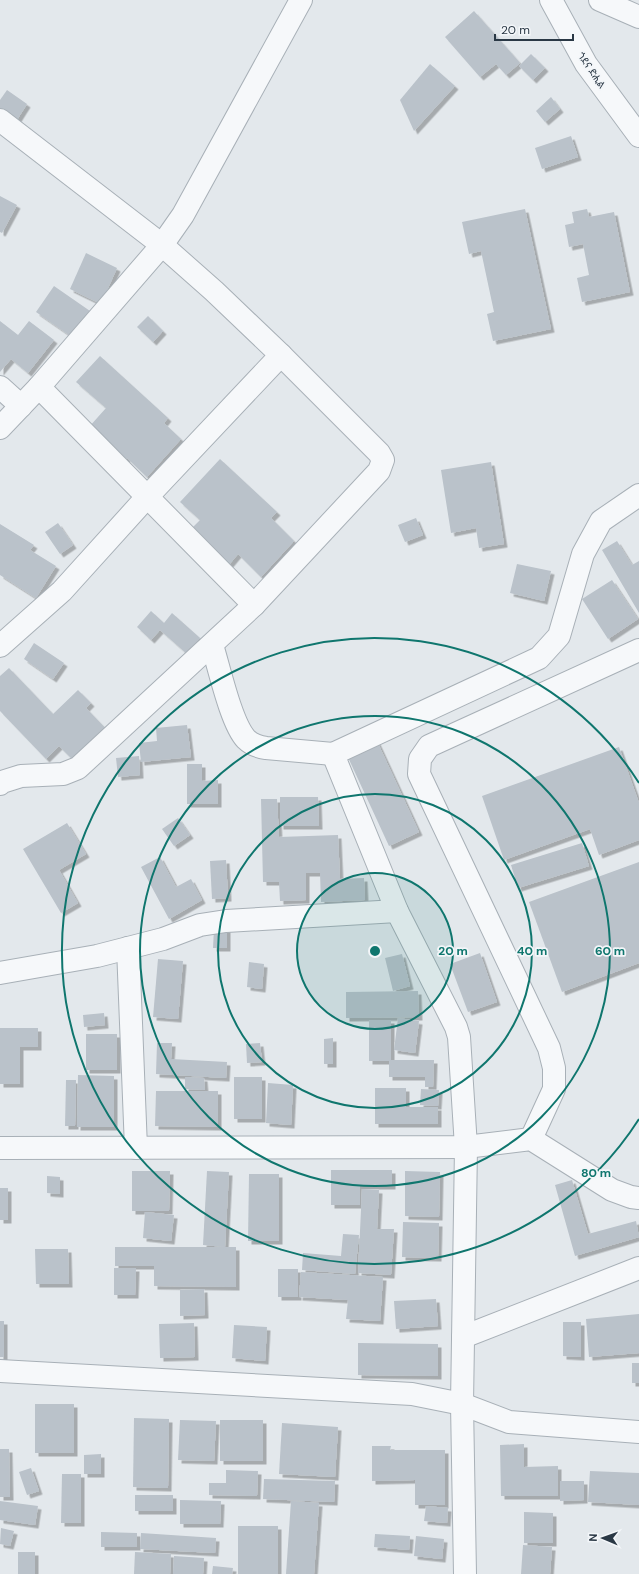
<svg xmlns="http://www.w3.org/2000/svg" width="639" height="1574" font-family="'DM Sans','Noto Sans Ethiopic',sans-serif">
<defs>
<filter id="shadow"><feDropShadow dx="3.5" dy="3.5" stdDeviation="0" flood-color="#0004"/></filter>
</defs>
<rect width="100%" height="100%" fill="#e3e8ec"/>
<!-- building -->
<g fill="#bac2ca" filter="url(#shadow)">
<polygon points="474,11 520,63 506,75 496,64 480,77 445,37"/>
<polygon points="531,54 545,68 533,80 519,66"/>
<polygon points="430,64 455,86 414,131 400,100"/>
<polygon points="7,90 27,104 15,123 0,113 0,100"/>
<polygon points="551,97 560,109 545,122 536,111"/>
<polygon points="571,136 578,157 542,169 535,148"/>
<polygon points="0,196 17,205 2,233 0,232"/>
<polygon points="525,209 551,329 493,341 487,314 494,312 481,251 469,254 462,222"/>
<polygon points="587,209 589,217 614,212 630,292 582,302 577,278 589,275 583,244 569,247 565,225 574,223 572,212"/>
<polygon points="86,253 117,268 101,304 70,289"/>
<polygon points="54,286 90,311 72,337 36,312"/>
<polygon points="148,316 163,331 153,342 137,327"/>
<polygon points="0,321 18,335 29,321 54,340 28,373 11,359 0,372"/>
<polygon points="100,356 168,418 164,423 181,439 147,477 127,458 125,460 89,427 106,408 76,382"/>
<polygon points="220,459 277,512 271,518 294,541 261,577 238,554 228,566 190,530 200,520 180,502"/>
<polygon points="491,462 504,544 479,548 476,528 451,533 441,470"/>
<polygon points="416,518 423,535 405,542 398,525"/>
<polygon points="58,523 73,545 60,554 45,532"/>
<polygon points="0,524 34,545 30,550 56,566 36,598 0,575"/>
<polygon points="617,541 632,565 639,561 639,613 602,550"/>
<polygon points="517,564 551,571 544,601 510,593"/>
<polygon points="612,580 638,619 608,639 582,599"/>
<polygon points="151,611 164,623 172,613 200,638 186,653 160,630 151,640 137,627"/>
<polygon points="34,643 64,663 53,679 24,659"/>
<polygon points="9,668 53,714 78,690 91,703 86,708 110,733 77,764 59,746 46,759 0,711 0,676"/>
<polygon points="187,725 191,757 141,762 139,743 157,741 156,728"/>
<polygon points="376,739 419,832 389,846 346,753"/>
<polygon points="619,747 639,803 639,840 599,855 590,829 504,860 482,796"/>
<polygon points="139,756 140,775 118,777 116,758"/>
<polygon points="187,764 202,764 202,781 218,780 218,804 187,804"/>
<polygon points="280,797 318,797 319,826 280,826"/>
<polygon points="261,799 277,799 279,837 338,835 340,879 364,878 365,900 321,902 320,873 306,873 306,900 280,901 279,882 263,882"/>
<polygon points="178,818 190,835 174,846 162,829"/>
<polygon points="67,823 86,854 59,870 78,903 61,913 23,849"/>
<polygon points="582,843 589,866 518,888 511,865"/>
<polygon points="160,857 176,887 191,879 202,900 169,919 141,867"/>
<polygon points="226,860 228,898 212,899 210,861"/>
<polygon points="639,862 639,963 562,992 529,902"/>
<polygon points="214,929 227,929 227,948 213,948"/>
<polygon points="480,953 497,1002 468,1012 450,964"/>
<polygon points="402,954 410,986 393,991 385,958"/>
<polygon points="158,959 183,961 178,1019 153,1017"/>
<polygon points="249,962 264,964 262,989 247,987"/>
<polygon points="418,991 419,1017 346,1018 346,992"/>
<polygon points="104,1013 105,1025 84,1027 83,1015"/>
<polygon points="398,1018 419,1021 415,1053 394,1050"/>
<polygon points="369,1020 391,1020 391,1060 434,1060 433,1087 425,1087 425,1077 389,1077 389,1061 369,1061"/>
<polygon points="0,1028 38,1028 38,1047 20,1047 20,1084 0,1084"/>
<rect x="86" y="1034" width="31" height="36"/>
<polygon points="333,1038 333,1064 324,1064 324,1039"/>
<polygon points="157,1043 172,1043 171,1059 227,1062 226,1078 156,1074"/>
<polygon points="260,1043 262,1062 247,1063 246,1044"/>
<polygon points="78,1075 114,1076 114,1127 77,1127"/>
<polygon points="185,1077 204,1078 205,1090 185,1089"/>
<rect x="234" y="1077" width="28" height="42"/>
<polygon points="66,1080 76,1080 75,1126 65,1126"/>
<polygon points="268,1083 293,1085 291,1125 266,1123"/>
<polygon points="375,1088 406,1088 406,1107 438,1107 438,1124 375,1124"/>
<polygon points="421,1089 439,1090 438,1106 420,1105"/>
<polygon points="156,1091 218,1091 218,1127 155,1126"/>
<polygon points="331,1170 392,1170 392,1186 360,1186 360,1205 331,1205"/>
<polygon points="132,1171 170,1171 169,1211 132,1211"/>
<polygon points="207,1171 229,1172 225,1247 203,1245"/>
<polygon points="405,1171 440,1172 439,1217 405,1216"/>
<polygon points="249,1174 279,1174 279,1241 248,1241"/>
<polygon points="47,1176 60,1177 60,1194 47,1193"/>
<polygon points="572,1180 588,1234 636,1221 639,1237 575,1256 555,1185"/>
<rect x="0" y="1188" width="8" height="32"/>
<polygon points="362,1189 379,1190 377,1229 394,1229 391,1275 358,1273"/>
<polygon points="145,1212 174,1215 171,1241 143,1238"/>
<polygon points="403,1222 439,1223 438,1258 402,1257"/>
<polygon points="343,1234 359,1235 355,1274 302,1270 303,1253 341,1256"/>
<polygon points="115,1247 236,1247 236,1287 154,1286 154,1266 115,1266"/>
<polygon points="35,1249 68,1249 69,1284 36,1284"/>
<polygon points="114,1268 136,1268 135,1295 114,1295"/>
<rect x="278" y="1269" width="20" height="28"/>
<polygon points="301,1272 383,1277 380,1321 346,1319 348,1300 299,1297"/>
<polygon points="204,1289 205,1315 180,1316 180,1290"/>
<polygon points="436,1299 438,1326 396,1329 394,1301"/>
<polygon points="639,1314 639,1353 589,1357 586,1319"/>
<rect x="0" y="1321" width="4" height="36"/>
<polygon points="563,1322 581,1322 581,1357 563,1356"/>
<polygon points="194,1323 195,1357 160,1358 159,1324"/>
<polygon points="234,1325 267,1327 265,1361 232,1358"/>
<polygon points="358,1343 438,1344 438,1376 358,1375"/>
<rect x="632" y="1363" width="7" height="20"/>
<rect x="35" y="1404" width="39" height="49"/>
<polygon points="134,1418 169,1419 168,1488 133,1487"/>
<polygon points="180,1420 216,1421 214,1461 178,1460"/>
<rect x="220" y="1420" width="43" height="41"/>
<polygon points="282,1423 338,1427 335,1477 279,1474"/>
<polygon points="524,1444 524,1467 558,1466 558,1496 501,1496 500,1445"/>
<polygon points="372,1446 391,1446 390,1450 445,1450 445,1505 415,1505 415,1480 372,1481"/>
<polygon points="0,1449 9,1449 10,1497 0,1497"/>
<polygon points="101,1454 101,1474 84,1474 84,1455"/>
<polygon points="31,1468 39,1491 27,1495 19,1472"/>
<polygon points="226,1470 258,1471 257,1496 209,1495 209,1483 226,1483"/>
<polygon points="590,1471 639,1473 639,1505 588,1502"/>
<polygon points="62,1474 81,1474 81,1523 61,1523"/>
<polygon points="264,1479 335,1481 334,1502 263,1499"/>
<polygon points="560,1481 584,1481 584,1500 560,1501"/>
<rect x="135" y="1495" width="38" height="16"/>
<polygon points="180,1500 221,1501 220,1524 180,1524"/>
<polygon points="0,1501 38,1506 35,1525 0,1520"/>
<polygon points="291,1501 319,1503 314,1574 286,1574"/>
<polygon points="426,1506 448,1508 447,1523 424,1521"/>
<polygon points="524,1512 553,1513 553,1543 524,1543"/>
<rect x="238" y="1526" width="40" height="48"/>
<polygon points="1,1528 14,1531 10,1546 0,1544"/>
<polygon points="101,1532 137,1533 137,1547 101,1547"/>
<polygon points="141,1533 216,1538 215,1553 140,1549"/>
<polygon points="375,1534 410,1536 409,1550 374,1547"/>
<polygon points="416,1536 444,1539 442,1559 414,1556"/>
<polygon points="523,1545 552,1547 550,1574 521,1574"/>
<rect x="18" y="1552" width="17" height="22"/>
<polygon points="135,1552 171,1554 170,1574 134,1574"/>
<polygon points="174,1556 204,1558 203,1574 173,1574"/>
<polygon points="213,1566 233,1568 232,1574 212,1574"/>
</g>
<g fill="none" stroke-linecap="round" stroke-linejoin="round">
<defs>
<g id="minor">
<polyline points="551,0 586,64 639,136"/>
<polyline points="600,0 639,17"/>
<polyline points="0,120 162,245 214,291 281,355 379,453 383,460 379,471 254,605 78,768 63,774 21,776 2,782 0,784"/>
<polyline points="0,387 21,406"/>
<polyline points="39,387 254,605"/>
<polyline points="0,428 39,387 162,245 183,215 301,0"/>
<path d="M212 645C219 667 231 723 246 739 251 744 259 747 266 748L333 754"/>
<polyline points="0,646 62,591 147,497 281,355"/>
<polyline points="128,948 136,1148"/>
<polyline points="0,973 97,956 163,939 200,925 226,921 397,911"/>
<polyline points="531,1139 554,1089 554,1068 549,1048 419,774 420,759 429,746 639,650"/>
<polyline points="0,1148 466,1147 531,1139 612,1190 631,1197 639,1198"/>
<polyline points="463,1337 639,1268"/>
<polyline points="0,1371 412,1394 462,1404 509,1422 639,1432"/>
<polyline points="465,1574 462,1404 466,1147 459,1037 456,1027 397,911 333,754 539,658 559,636 583,554 601,521 639,495"/>
</g>
</defs>
<!-- minor casing -->
<use href="#minor" stroke="#a8b0b7" stroke-width="24"/>
<!-- minor -->
<use href="#minor" stroke="#f6f8fa" stroke-width="22"/>
</g>
<!-- distance rings -->
<circle cx="375" cy="951" r="78" fill="#0f766e" fill-opacity=".12"/>
<g fill="none" stroke="#0f766e" stroke-width="2">
<circle cx="375" cy="951" r="78"/>
<circle cx="375" cy="951" r="157"/>
<circle cx="375" cy="951" r="235"/>
<path d="M639 1119A313 313 0 1 1 639 783"/>
</g>
<g text-anchor="middle" stroke-width="3.5" stroke-linejoin="round" paint-order="stroke">
<!-- street labels -->
<g font-size="10" fill="#2a3845" stroke="#f3f6f9">
<text transform="translate(592 70) rotate(56)" y="4">ጎደና ድሒል</text>
</g>
</g>
<circle cx="375" cy="951" r="6" fill="#0f766e" stroke="#f3f6f9" stroke-width="2"/>
<g font-size="12" text-anchor="middle" font-weight="bold" fill="#0f766e" stroke="#f3f6f9" stroke-width="3.5" stroke-linejoin="round" paint-order="stroke">
<text x="453" y="955">20 m</text>
<text x="532" y="955">40 m</text>
<text x="610" y="955">60 m</text>
<text x="596" y="1177">80 m</text>
</g>
<!-- north arrow -->
<g transform="translate(603 1538) rotate(272)" stroke="#f3f6f9" stroke-width="3" paint-order="stroke">
<path d="M0-3L7 15L0 10L-7 15Z" fill="#2a3845"/>
<text y="-6" font-size="11" font-weight="bold" text-anchor="middle" fill="#2a3845">N</text>
</g>
<!-- scale -->
<path d="M495 34v6h78v-6" fill="none" stroke="#2a3845" stroke-width="2"/>
<text x="501" y="34" font-size="12" fill="#2a3845" stroke="#f3f6f9" stroke-width="3" paint-order="stroke">20 m</text>
</svg>
